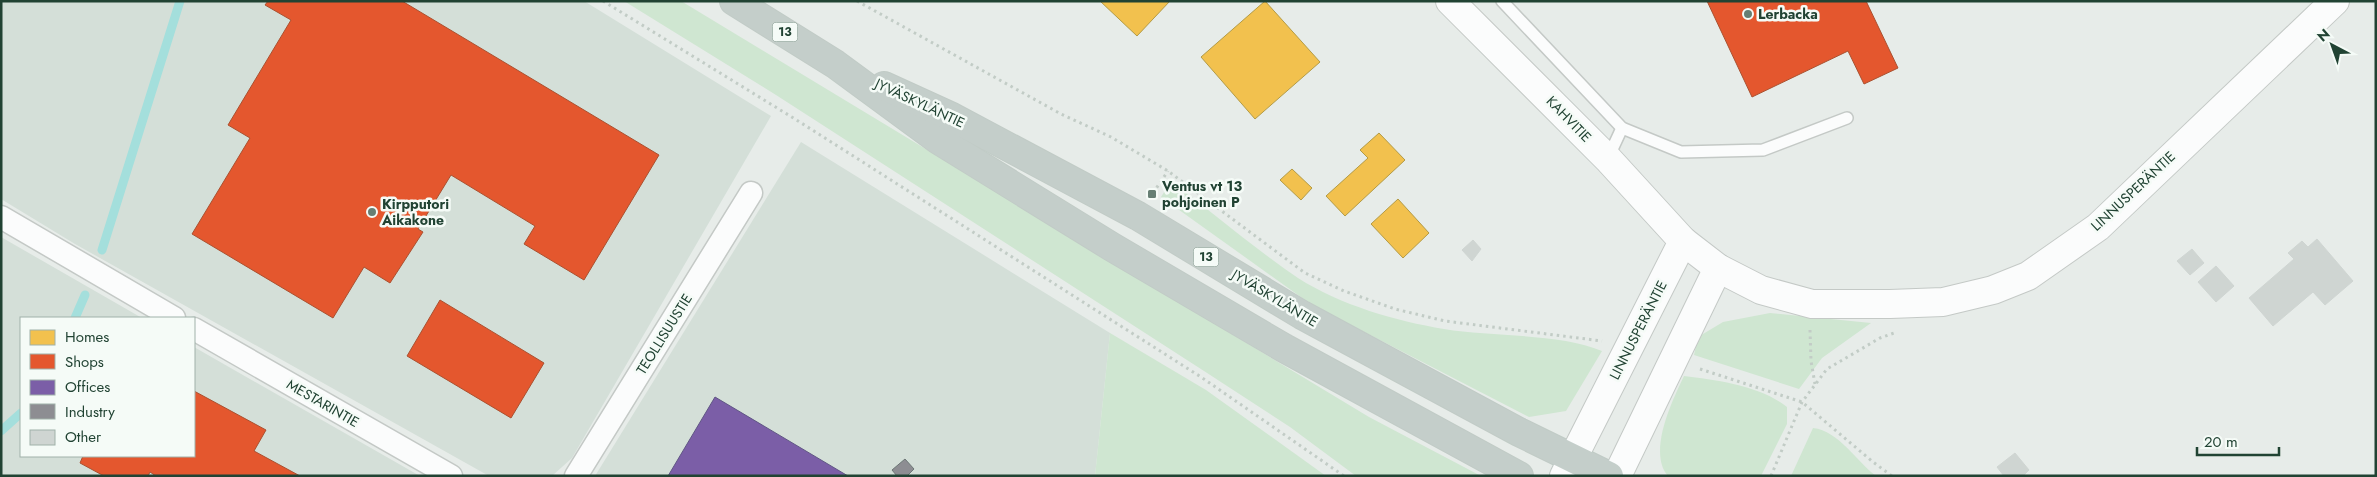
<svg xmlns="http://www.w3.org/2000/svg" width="2377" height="477" font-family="Jost,sans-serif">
<rect width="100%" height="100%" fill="#e7ece9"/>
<!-- built -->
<g fill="#d4dfd8">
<polygon points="1,1 584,1 771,116 572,458 552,476 489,476 75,244 1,199"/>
<polygon points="801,142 1110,333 1095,476 595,476"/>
<polygon points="1,237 142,318 21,318 21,456 194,456 194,347 420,476 1,476"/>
</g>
<!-- green -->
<g fill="#cfe6d1">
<polygon points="624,1 681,1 1369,417 1481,476 1356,476 1290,427 1204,371 776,95"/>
<path d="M1171 181C1213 213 1254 248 1298 278 1340 305 1396 321 1444 329 1491 337 1560 333 1602 351L1566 411 1529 417 1312 305 1161 197Z"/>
<polygon points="1770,313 1871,323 1822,358 1799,389 1694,355 1698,337 1723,322"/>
<polygon points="1110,333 1206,390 1326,476 1095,476"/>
<path d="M1684 376C1717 380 1761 386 1787 407V424L1761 476H1668C1647 452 1673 399 1684 376Z"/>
<path d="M1813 428C1839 431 1856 461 1876 476H1791Z"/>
</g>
<!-- homes -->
<g fill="#f2c14e" stroke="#b39b46">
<polygon points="1100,1 1170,1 1137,36"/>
<polygon points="1265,1 1320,62 1255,119 1201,57"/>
<polygon points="1379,133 1405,160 1345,216 1326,196 1368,158 1360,150"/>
<polygon points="1292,169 1312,188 1301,200 1280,180"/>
<polygon points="1398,199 1429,233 1403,258 1371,224"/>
</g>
<!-- shops -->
<g fill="#e4572e" stroke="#aa5130">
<polygon points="268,1 402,1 659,155 584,280 524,244 535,226 451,175 418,229 423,232 390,283 364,267 333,318 192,234 250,138 228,125 291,20 265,5"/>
<polygon points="1707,1 1866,1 1898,68 1864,84 1848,51 1752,97"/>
<polygon points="440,300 544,363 511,418 407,356"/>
<polygon points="194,391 266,430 254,451 300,476 156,476 150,472 148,476 104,476 80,463 83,456 194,456"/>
</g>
<!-- offices -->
<polygon fill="#7b5ea7" stroke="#605684" points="715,397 848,476 668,476"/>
<!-- industry -->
<polygon fill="#8d8d92" stroke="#6d7776" points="905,459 914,469 907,476 897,476 892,470"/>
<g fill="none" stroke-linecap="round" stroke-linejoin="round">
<!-- stream -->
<g stroke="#a4dfdc" stroke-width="9">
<polyline points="102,250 180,1"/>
<polyline points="75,318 85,295"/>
<polyline points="1,431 21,413"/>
</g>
</g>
<!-- building -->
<g fill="#cfd5d2" stroke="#cfd5d2">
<polygon points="2317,239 2353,281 2325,305 2313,292 2273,326 2249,298 2294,259 2288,253 2302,241 2308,247"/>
<polygon points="1473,240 1481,249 1472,261 1462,250"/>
<polygon points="2192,249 2204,263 2190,275 2177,261"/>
<polygon points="2216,266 2234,286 2216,302 2198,282"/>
<polygon points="2015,453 2029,470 2023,476 2004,476 1997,467"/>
</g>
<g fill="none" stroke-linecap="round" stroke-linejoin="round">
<defs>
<g id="service">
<polyline points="1502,1 1622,128 1681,152 1763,150 1847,118"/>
<polyline points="1608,158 1622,128"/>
</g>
<g id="minor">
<polyline points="1,217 174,318"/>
<polyline points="194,329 451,476"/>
<polyline points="576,476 751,193"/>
</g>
<g id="tertiary">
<polyline points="1450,1 1608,159 1683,241 1718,268 1761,290 1812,304 1890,304 1943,302 1993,290 2028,276 2098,227 2335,1"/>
<polyline points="1573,458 1683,241"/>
<polyline points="1617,476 1718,268"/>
</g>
<polyline id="secondary" points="1564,476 1573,458"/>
<g id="trunk">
<polyline points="734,1 835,64 937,139 1112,247 1284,348 1519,476"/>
<polyline points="884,86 952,117 1138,216 1302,315 1519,432 1609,476"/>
</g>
</defs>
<!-- service casing -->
<use href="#service" stroke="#c4c9c6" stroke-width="14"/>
<!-- minor casing -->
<use href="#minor" stroke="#c4c9c6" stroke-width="25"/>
<!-- tertiary casing -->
<use href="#tertiary" stroke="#c4c9c6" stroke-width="30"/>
<!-- secondary casing -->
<use href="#secondary" stroke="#c0c8c4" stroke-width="30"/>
<!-- trunk casing -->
<use href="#trunk" stroke="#c1cbc6" stroke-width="30"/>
<!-- path -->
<g stroke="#c2ccc6" stroke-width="3" stroke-dasharray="2.5 4" stroke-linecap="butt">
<polyline points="603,1 795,119 1201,377 1344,476"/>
<polyline points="857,1 1061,114 1111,137 1168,171 1305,273 1344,291 1395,309 1445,321 1602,341"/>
<polyline points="1153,193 1168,171"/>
<polyline points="1810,330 1811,361 1815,384"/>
<polyline points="1700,369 1802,402 1873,462 1892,476"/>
<polyline points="1771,476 1802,402 1827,369 1880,338 1894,333"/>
</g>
<!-- service -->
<use href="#service" stroke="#fbfcfc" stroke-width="11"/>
<!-- minor -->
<use href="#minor" stroke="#fbfcfc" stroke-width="22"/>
<!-- tertiary -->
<use href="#tertiary" stroke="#fbfcfc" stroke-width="28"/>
<!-- secondary -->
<use href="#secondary" stroke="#fbfcfc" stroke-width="28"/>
<!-- trunk -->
<use href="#trunk" stroke="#c4ceca" stroke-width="28"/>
</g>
<!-- markers -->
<g fill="#667e73" stroke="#f5fbf7" stroke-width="2">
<circle cx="1748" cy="14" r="5"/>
<rect x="1147" y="189" width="10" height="10" rx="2.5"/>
<circle cx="372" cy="212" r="5"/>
</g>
<g text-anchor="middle" stroke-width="5" stroke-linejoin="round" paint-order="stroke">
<!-- shield labels -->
<g fill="#f5fbf7" stroke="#617a6e" stroke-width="1">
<rect x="772.5" y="22.5" width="25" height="19" rx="4"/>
<rect x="1193.5" y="247.5" width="25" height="19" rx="4"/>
</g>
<g font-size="12" font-weight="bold" fill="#214333">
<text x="785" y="36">13</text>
<text x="1206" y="261">13</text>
</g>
<!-- poi labels -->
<g font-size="14" font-weight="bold" fill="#214333" stroke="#f5fbf7" text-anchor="start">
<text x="1758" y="19">Lerbacka</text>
<text x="1162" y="191">Ventus vt 13<tspan x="1162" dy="16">pohjoinen P</tspan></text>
<text x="382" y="209">Kirpputori<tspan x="382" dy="16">Aikakone</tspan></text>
</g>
<!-- street labels -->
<g font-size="14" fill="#214333" stroke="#f5fbf7">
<text transform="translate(920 103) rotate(25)" y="5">JYVÄSKYLÄNTIE</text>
<text transform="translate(1569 119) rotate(46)" y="5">KAHVITIE</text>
<text transform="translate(2133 191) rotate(-43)" y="5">LINNUSPERÄNTIE</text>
<text transform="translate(1275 298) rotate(31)" y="5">JYVÄSKYLÄNTIE</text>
<text transform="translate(1638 330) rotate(-63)" y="5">LINNUSPERÄNTIE</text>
<text transform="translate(664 334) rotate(-58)" y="5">TEOLLISUUSTIE</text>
<text transform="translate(323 403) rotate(30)" y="5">MESTARINTIE</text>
</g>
</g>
<!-- border -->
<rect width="2377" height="477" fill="none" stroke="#214333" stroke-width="5"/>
<!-- legend -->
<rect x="20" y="317" width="175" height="140" fill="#f5fbf7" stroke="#a0b1a9"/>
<rect x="30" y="330" width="25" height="15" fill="#f2c14e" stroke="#a0b1a9"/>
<text x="65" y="342" font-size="15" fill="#214333">Homes</text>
<rect x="30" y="354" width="25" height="15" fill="#e4572e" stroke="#a0b1a9"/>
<text x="65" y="367" font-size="15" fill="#214333">Shops</text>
<rect x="30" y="380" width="25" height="15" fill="#7b5ea7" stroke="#a0b1a9"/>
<text x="65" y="392" font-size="15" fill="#214333">Offices</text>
<rect x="30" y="404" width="25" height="15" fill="#8d8d92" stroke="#a0b1a9"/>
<text x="65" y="417" font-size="15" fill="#214333">Industry</text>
<rect x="30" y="430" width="25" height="15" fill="#cfd5d2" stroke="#a0b1a9"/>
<text x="65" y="442" font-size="15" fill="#214333">Other</text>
<!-- north arrow -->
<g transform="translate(2332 45) rotate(319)" stroke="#f5fbf7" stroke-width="4" paint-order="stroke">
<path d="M0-4L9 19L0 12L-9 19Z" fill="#214333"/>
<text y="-8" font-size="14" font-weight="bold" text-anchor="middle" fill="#214333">N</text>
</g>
<!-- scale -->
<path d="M2197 447v8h82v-8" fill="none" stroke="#214333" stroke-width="2.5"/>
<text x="2204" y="447" font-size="15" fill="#214333" stroke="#f5fbf7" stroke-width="4" paint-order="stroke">20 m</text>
</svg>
